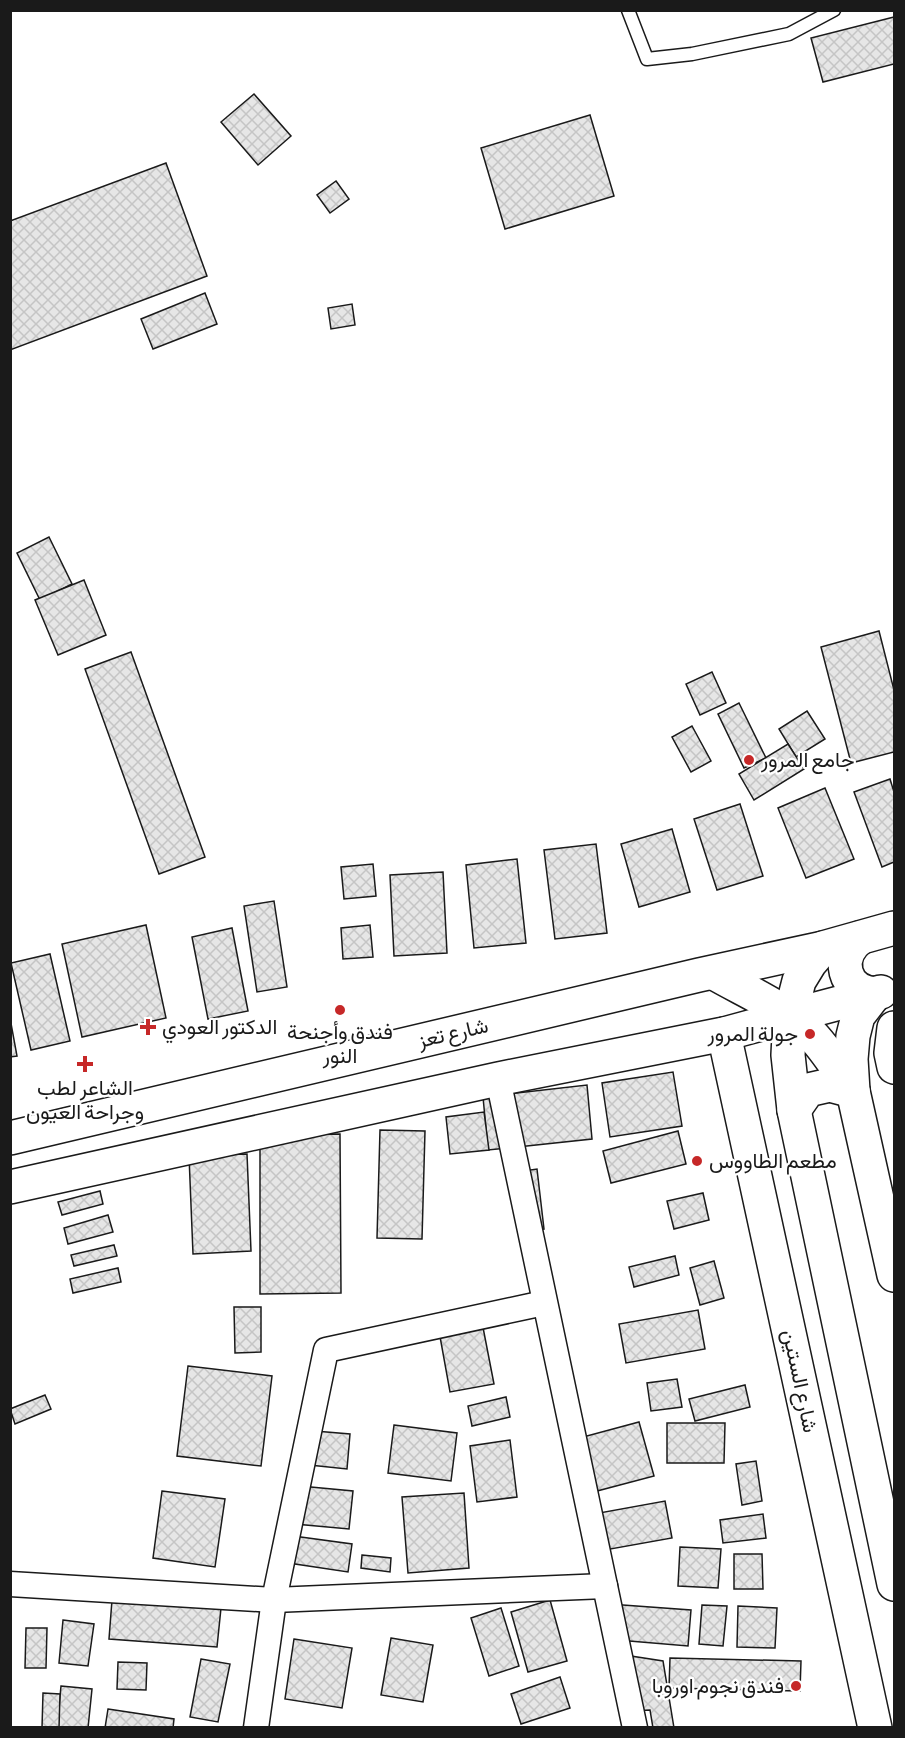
<svg xmlns="http://www.w3.org/2000/svg" width="905" height="1738" font-family="'Asap Condensed',Vazirmatn,sans-serif">
<defs>
<pattern id="building-cross-hatch" width="8" height="8" patternUnits="userSpaceOnUse" patternTransform="scale(1.5)"><rect width="8" height="8" fill="#e6e6e6"/><path d="M0 0l8 8M0 8l8-8" fill="none" stroke="#c5c5c5"/></pattern>
</defs>
<rect width="100%" height="100%" fill="#fff"/>
<!-- building -->
<g fill="url(#building-cross-hatch)" stroke="#1a1a1a" stroke-width="1.5">
<polygon points="894,17 894,64 823,82 811,38"/>
<polygon points="254,94 291,136 258,165 221,122"/>
<polygon points="590,115 614,196 505,229 481,148"/>
<polygon points="166,163 207,276 10,350 10,221"/>
<polygon points="336,181 349,199 330,213 317,195"/>
<polygon points="205,293 217,324 153,349 141,319"/>
<polygon points="352,304 355,325 331,329 328,308"/>
<polygon points="49,537 72,584 40,600 17,553"/>
<polygon points="84,580 106,635 58,655 35,600"/>
<polygon points="879,631 894,690 894,752 851,763 821,647"/>
<polygon points="131,652 205,857 159,874 85,669"/>
<polygon points="712,672 726,703 700,715 686,684"/>
<polygon points="739,703 766,758 744,768 718,714"/>
<polygon points="807,711 825,739 796,757 779,729"/>
<polygon points="692,726 711,761 691,772 672,737"/>
<polygon points="788,744 804,769 754,800 739,774"/>
<polygon points="890,779 894,792 894,862 882,867 854,792"/>
<polygon points="825,788 854,859 806,878 778,808"/>
<polygon points="740,804 763,876 717,890 694,819"/>
<polygon points="672,829 690,892 639,907 621,844"/>
<polygon points="596,844 607,933 555,939 544,850"/>
<polygon points="517,859 526,943 474,948 466,865"/>
<polygon points="373,864 376,896 344,899 341,867"/>
<polygon points="443,872 447,953 394,956 390,875"/>
<polygon points="274,901 287,987 257,992 244,906"/>
<polygon points="146,925 166,1018 82,1037 62,944"/>
<polygon points="370,925 373,957 343,959 341,928"/>
<polygon points="232,928 248,1011 208,1019 192,937"/>
<polygon points="50,954 70,1041 31,1050 11,963"/>
<polygon points="10,1018 17,1056 10,1057"/>
<polygon points="673,1072 682,1126 610,1137 602,1083"/>
<polygon points="587,1085 592,1139 488,1150 483,1097"/>
<polygon points="484,1112 489,1150 450,1154 446,1117"/>
<polygon points="380,1130 425,1131 422,1239 377,1238"/>
<polygon points="678,1131 686,1164 611,1183 603,1151"/>
<polygon points="340,1134 341,1293 260,1294 260,1135"/>
<polygon points="247,1154 251,1251 193,1254 189,1156"/>
<polygon points="537,1169 544,1229 524,1231 517,1172"/>
<polygon points="100,1191 103,1204 62,1215 58,1202"/>
<polygon points="703,1193 709,1220 674,1229 667,1201"/>
<polygon points="108,1215 113,1232 68,1244 64,1228"/>
<polygon points="114,1245 117,1256 74,1266 71,1255"/>
<polygon points="675,1256 679,1275 634,1287 629,1267"/>
<polygon points="714,1261 724,1298 700,1305 690,1268"/>
<polygon points="118,1268 121,1282 73,1293 70,1279"/>
<polygon points="234,1307 261,1307 261,1352 235,1353"/>
<polygon points="698,1310 705,1349 626,1363 619,1324"/>
<polygon points="480,1312 494,1384 450,1392 437,1320"/>
<polygon points="188,1366 272,1376 261,1466 177,1456"/>
<polygon points="677,1379 682,1407 651,1411 647,1383"/>
<polygon points="745,1385 750,1407 695,1421 689,1399"/>
<polygon points="45,1395 51,1409 15,1424 10,1409"/>
<polygon points="506,1397 510,1417 472,1426 468,1406"/>
<polygon points="639,1422 654,1476 597,1491 583,1437"/>
<polygon points="667,1423 725,1423 724,1463 667,1463"/>
<polygon points="394,1425 457,1433 451,1481 388,1473"/>
<polygon points="303,1430 350,1434 347,1469 300,1464"/>
<polygon points="510,1440 517,1497 477,1502 470,1446"/>
<polygon points="756,1461 762,1501 742,1505 736,1464"/>
<polygon points="300,1486 353,1491 349,1529 295,1524"/>
<polygon points="162,1491 225,1499 215,1567 153,1558"/>
<polygon points="464,1493 469,1568 408,1573 402,1497"/>
<polygon points="665,1501 672,1538 605,1550 599,1513"/>
<polygon points="763,1514 766,1538 723,1543 720,1520"/>
<polygon points="286,1535 352,1544 348,1572 282,1562"/>
<polygon points="680,1547 721,1549 718,1588 678,1586"/>
<polygon points="734,1554 762,1554 763,1589 734,1589"/>
<polygon points="362,1555 391,1558 390,1572 361,1568"/>
<polygon points="112,1600 221,1608 217,1647 109,1639"/>
<polygon points="550,1600 567,1661 528,1672 511,1612"/>
<polygon points="609,1604 691,1610 688,1646 606,1639"/>
<polygon points="702,1605 727,1606 723,1646 699,1644"/>
<polygon points="738,1606 777,1608 775,1648 737,1647"/>
<polygon points="501,1608 519,1666 489,1676 471,1618"/>
<polygon points="63,1620 94,1624 88,1666 59,1663"/>
<polygon points="26,1628 47,1628 46,1668 25,1668"/>
<polygon points="391,1638 433,1645 423,1702 381,1695"/>
<polygon points="294,1639 352,1648 342,1708 285,1699"/>
<polygon points="618,1654 663,1661 674,1728 653,1728 650,1710 629,1711"/>
<polygon points="670,1658 801,1661 800,1691 669,1688"/>
<polygon points="201,1659 230,1664 218,1722 190,1717"/>
<polygon points="118,1662 147,1663 146,1690 117,1689"/>
<polygon points="560,1677 570,1708 521,1724 511,1694"/>
<polygon points="61,1686 92,1689 88,1728 57,1728"/>
<polygon points="43,1693 60,1694 59,1728 42,1728"/>
<polygon points="108,1709 174,1719 173,1728 105,1728"/>
</g>
<g fill="none" stroke-linecap="round" stroke-linejoin="round">
<defs>
<polyline id="service" points="628,10 647,59 692,54 789,34 834,10"/>
<g id="minor">
<polyline points="498,1079 635,1728"/>
<polyline points="10,1584 274,1600 605,1586"/>
<polyline points="256,1728 274,1600 326,1350 544,1303"/>
</g>
<g id="primary">
<polyline points="894,1028 891,1053 894,1067"/>
<polyline points="724,1034 875,1728"/>
<polyline points="10,1138 699,975 823,948"/>
<polyline points="10,1187 498,1079 724,1034 790,1016"/>
</g>
<g id="trunk">
<polyline points="894,928 823,948 810,963 799,981 790,1016 788,1055 794,1110 894,1584"/>
<path d="M860 938C835 957 843 991 875 994"/>
<path d="M714 973C747 992 786 1008 812 1035 828 1052 840 1072 853 1091"/>
<polyline points="875,994 858,1016 853,1036 851,1059 853,1091 894,1275"/>
<polyline points="790,1016 881,992"/>
<polyline points="794,1110 808,1090 830,1085 853,1091"/>
</g>
</defs>
<!-- service casing -->
<use href="#service" stroke="#1a1a1a" stroke-width="15"/>
<!-- minor casing -->
<use href="#minor" stroke="#1a1a1a" stroke-width="27"/>
<!-- primary casing -->
<use href="#primary" stroke="#1a1a1a" stroke-width="36"/>
<!-- trunk casing -->
<use href="#trunk" stroke="#1a1a1a" stroke-width="36"/>
<!-- service -->
<use href="#service" stroke="#fff" stroke-width="12"/>
<!-- minor -->
<use href="#minor" stroke="#fff" stroke-width="24"/>
<!-- primary -->
<use href="#primary" stroke="#fff" stroke-width="33"/>
<!-- trunk -->
<use href="#trunk" stroke="#fff" stroke-width="33"/>
</g>
<!-- markers -->
<g fill="#c62828" stroke="#fff" stroke-width="2">
<circle cx="749" cy="760" r="6"/>
<circle cx="340" cy="1010" r="6"/>
<path d="M145 1018h6v6h6v6h-6v6h-6v-6h-6v-6h6z"/>
<circle cx="810" cy="1034" r="6"/>
<path d="M82 1055h6v6h6v6h-6v6h-6v-6h-6v-6h6z"/>
<circle cx="697" cy="1161" r="6"/>
<circle cx="796" cy="1686" r="6"/>
</g>
<g text-anchor="middle" stroke-width="4.5" stroke-linejoin="round" paint-order="stroke">
<!-- poi labels -->
<g font-size="21" fill="#1a1a1a" stroke="#fff" text-anchor="start">
<text x="761" y="767">جامع المرور</text>
<text x="162" y="1034">الدكتور العودي</text>
<text x="340" y="1039" text-anchor="middle">فندق وأجنحة<tspan x="340" dy="24">النور</tspan></text>
<text x="798" y="1041" text-anchor="end">جولة المرور</text>
<text x="85" y="1095" text-anchor="middle">الشاعر لطب<tspan x="85" dy="24">وجراحة العيون</tspan></text>
<text x="709" y="1168">مطعم الطاووس</text>
<text x="784" y="1693" text-anchor="end">فندق نجوم اوروبا</text>
</g>
<!-- street labels -->
<g font-size="21" fill="#1a1a1a" stroke="#fff">
<text transform="translate(453 1033) rotate(-13)" y="7">شارع تعز</text>
<text transform="translate(800 1381) rotate(78)" y="7">شارع الستين</text>
</g>
</g>
<!-- border -->
<rect width="905" height="1738" fill="none" stroke="#1a1a1a" stroke-width="24"/>
</svg>
